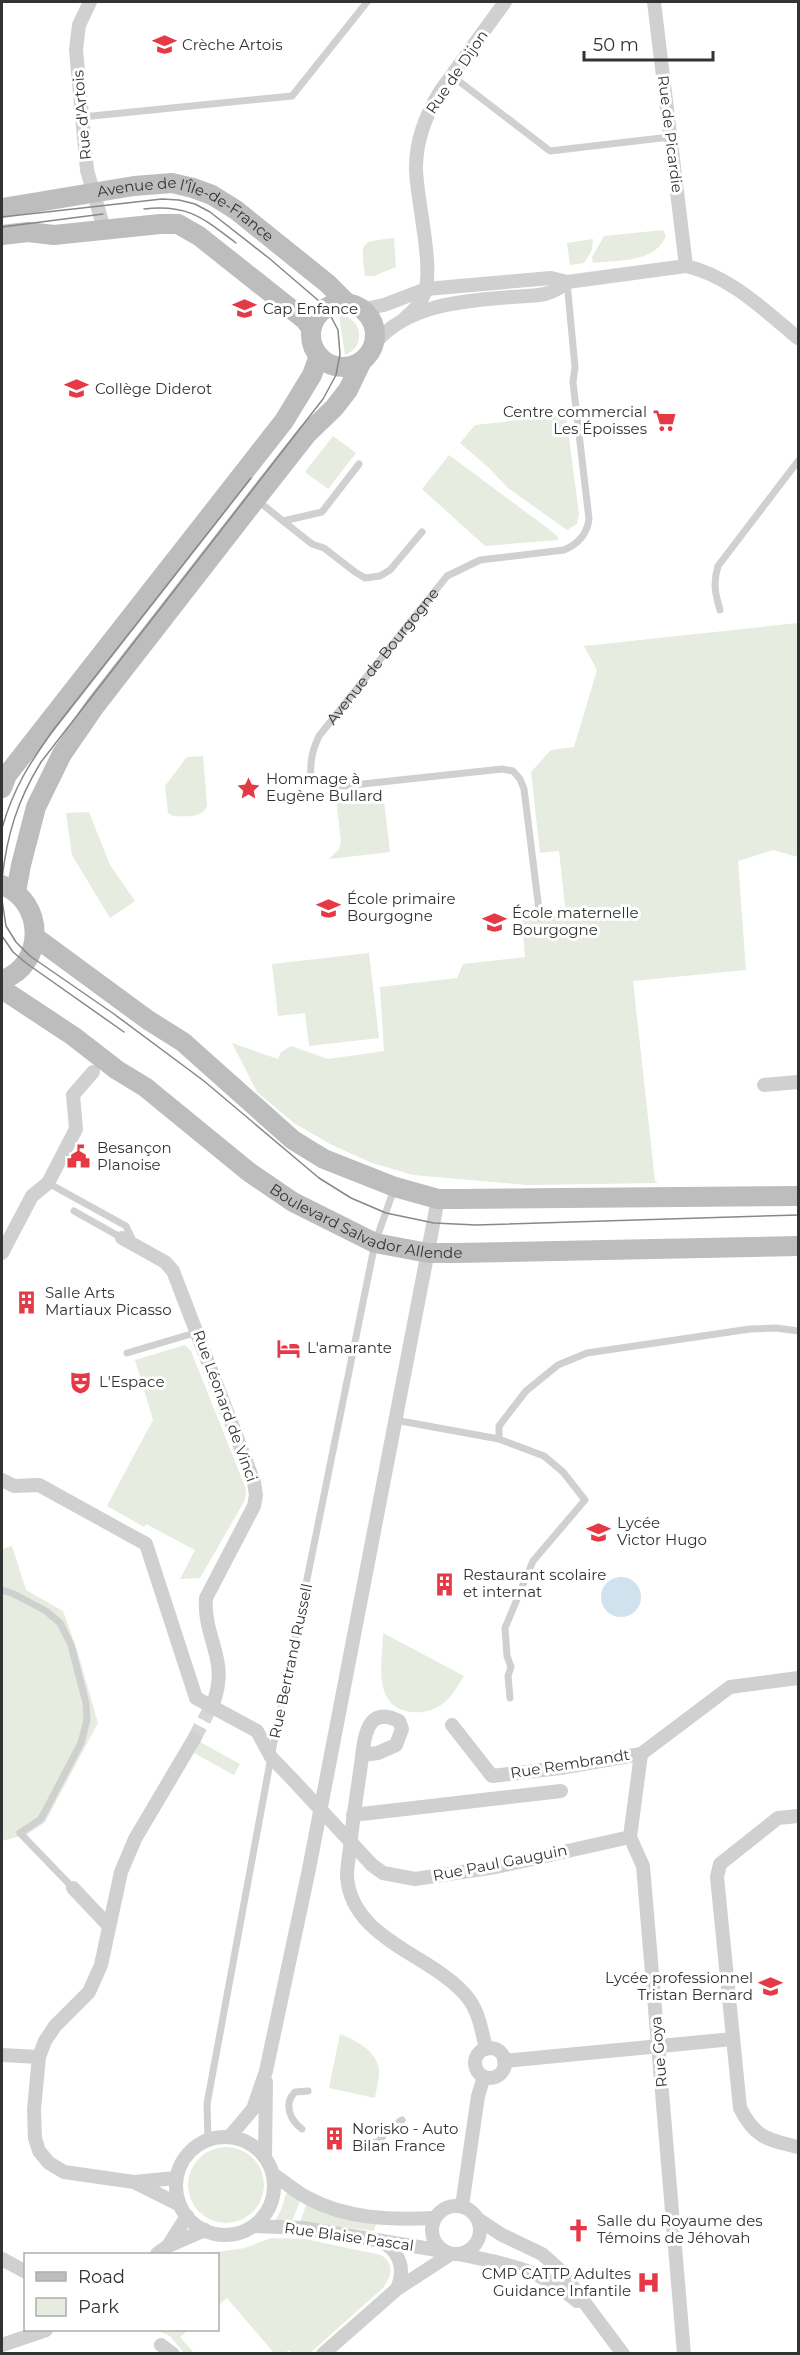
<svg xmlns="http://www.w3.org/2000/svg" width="800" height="2355" font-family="Montserrat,sans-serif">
<rect width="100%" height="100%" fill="#fff"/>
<!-- green -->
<g fill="#e6ecdf">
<path d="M663 230 666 236C655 263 618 260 593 263L592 257 604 236Z"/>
<path d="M394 238 396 267 374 276H365C361 241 359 242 394 238Z"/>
<polygon points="593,239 592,250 584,263 570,265 567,243"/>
<path d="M339 316C362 315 367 347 345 355Z"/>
<polygon points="566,415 579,514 577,524 567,530 508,488 489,468 460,443 475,425"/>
<polygon points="333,436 356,453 328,489 305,472"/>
<polygon points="449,455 550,530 558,537 558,540 485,546 422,489"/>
<polygon points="798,623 798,857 773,850 738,861 746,970 633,981 655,1181 658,1183 527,1185 413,1175 372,1163 332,1145 294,1123 257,1092 232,1043 278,1059 281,1052 291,1046 328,1059 384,1051 380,987 457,978 463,964 525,957 522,920 566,915 559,851 540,853 531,772 551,750 574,747 597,670 584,646"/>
<path d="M203 756 207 805C203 819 185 816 173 816L168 813 165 786 187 757Z"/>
<polygon points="383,792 390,852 329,859 339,849 341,842 336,798"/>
<polygon points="89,812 110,865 135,901 110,918 72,855 66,813"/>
<polygon points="369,953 379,1038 309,1046 305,1013 278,1016 272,964"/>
<polygon points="185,1345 191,1351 246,1489 245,1500 200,1578 180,1579 195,1550 146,1524 144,1527 107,1506 153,1420 135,1360"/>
<polygon points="12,1546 26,1590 63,1611 77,1650 98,1723 45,1822 28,1834 2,1841 2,1549"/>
<path d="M383 1633 464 1676C458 1685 453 1695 445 1702 427 1717 394 1717 385 1693 378 1675 383 1651 383 1633Z"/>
<polygon points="200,1742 240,1764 234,1775 194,1753"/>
<path d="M340 2034C355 2040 376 2050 379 2069 380 2077 376 2089 375 2098L329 2088Z"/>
<circle cx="226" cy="2185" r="38"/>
<polygon points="287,2191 300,2201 292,2222 275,2221 281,2210"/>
<polygon points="306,2205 376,2224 374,2231 300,2222"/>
<path d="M271 2238 305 2239 381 2255C395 2265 392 2275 383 2288L310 2353H292L289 2350 285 2353H274L227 2298 218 2305V2254H203L245 2248Z"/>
<polygon points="157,2330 189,2330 180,2337 194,2353 184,2353 170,2336"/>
</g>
<!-- water -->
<circle fill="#cfe2ee" cx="621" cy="1597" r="20"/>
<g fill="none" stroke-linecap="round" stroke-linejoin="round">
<!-- street-tunnel -->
<polyline stroke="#d6d6d6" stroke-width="14" stroke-dasharray="14 7" stroke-linecap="butt" points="194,1739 214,1701"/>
<!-- lane -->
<g stroke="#d0d0d0" stroke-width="7">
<polyline points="451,75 550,151 670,137"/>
<polyline points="82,117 292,96 367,2"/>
<polyline points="359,464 322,512 283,521 312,544 324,548 355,572 365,578 380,576 390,570 422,532"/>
<polyline points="257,500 283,521"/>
<path d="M720 610C715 593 713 583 718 566L798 461"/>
<path id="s1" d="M540 918 524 789 520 779 513 771 502 769 344 786 311 782C310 764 311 753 319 736L447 576 480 560 564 550C578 544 587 535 589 519L573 382 575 367 567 282"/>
<polyline points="48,1183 126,1226 134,1243"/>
<polyline points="74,1211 122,1238"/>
<polyline points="127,1353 198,1332"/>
<polyline points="395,1420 499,1439"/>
<polyline points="2,1590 14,1594 46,1611 60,1623 71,1645 86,1703 87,1720 81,1743 41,1819 20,1833 73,1888"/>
<polyline points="510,1698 508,1676 511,1667 507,1656 505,1628 533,1561 585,1500 563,1472 544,1456 499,1439 499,1426 526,1391 558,1365 587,1353 750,1329 776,1328 798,1331"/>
<path d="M302 2129C290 2120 283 2104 295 2092L308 2091"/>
<polyline points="208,2139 207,2104 271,1757 375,1243 394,1189"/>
<polyline points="368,2143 378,2142 390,2128 402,2120"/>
</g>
<!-- street -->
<g stroke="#d0d0d0" stroke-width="14">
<polyline points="90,2 79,25 76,50 87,170 104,229"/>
<polyline points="654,2 686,266"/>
<path d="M364 309 384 305 426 289 551 278 567 282 686 266C730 276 764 310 798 338"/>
<path d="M405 318C412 312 419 306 423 297 436 272 416 199 416 168 416 139 426 114 441 90L505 2"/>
<path d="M375 343C408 304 463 301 511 297 534 295 549 298 567 282"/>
<polyline points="764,1085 798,1082"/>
<path d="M122 1238 165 1262 173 1271 254 1482 256 1495 254 1506 206 1598C203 1638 229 1658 214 1701"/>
<polyline points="2,1253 32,1196 48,1183 76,1129 73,1095 93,1072"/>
<polyline points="2,1480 14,1486 39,1485 146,1544 196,1698 257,1731 271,1757 294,1781"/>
<polyline points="452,1725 492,1776 560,1768 641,1754 730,1687 798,1678"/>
<polyline points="641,1754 630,1837 643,1866 684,2354"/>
<path d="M362 1755 378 1753 396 1745 402 1729 399 1721C373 1708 366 1726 363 1749 359 1782 353 1815 350 1848 349 1857 347 1867 347 1876 351 1941 435 1955 468 1998 479 2012 482 2032 486 2049"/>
<polyline points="353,1815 561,1791"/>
<path d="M798 1816 778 1818 720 1864 717 1877 740 2108C755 2138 768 2140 798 2147"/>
<polyline points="372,1865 383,1873 415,1879 496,1867 630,1837"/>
<polyline points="73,1888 108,1925"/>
<circle cx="490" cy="2063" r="15"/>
<polyline points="2,2055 39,2057"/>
<polyline points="504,2061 733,2039"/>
<polyline points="230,2136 253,2109 266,2071 309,1869 438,1199"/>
<circle cx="225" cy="2186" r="49"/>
<polyline points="265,2156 266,2082"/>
<path d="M274 2175C285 2182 296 2192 308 2198 346 2219 392 2220 434 2218"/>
<polyline points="176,2178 134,2182 64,2172 49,2163 39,2151 35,2138 34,2109 39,2057 45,2041 55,2026 89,1992 101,1965 121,1872 135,1839 194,1739"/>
<polyline points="136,2183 180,2205"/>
<circle cx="456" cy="2230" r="24"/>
<polyline points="462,2206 478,2096 484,2077"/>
<polyline points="478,2219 502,2235 542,2254 561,2271 623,2354"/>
<polyline points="255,2226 303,2228 443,2251"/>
<path d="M383 2242C401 2253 405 2270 397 2289"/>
<polyline points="168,2246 187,2216"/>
<polyline points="157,2254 168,2246 205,2230"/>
<path d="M458 2254C509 2265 536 2267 577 2301"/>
<polyline points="2,2259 26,2272"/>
<polyline points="2,2345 46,2330"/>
<polyline points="161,2345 173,2354"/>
<polyline points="323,2354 397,2289 451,2254"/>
</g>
<!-- secondary -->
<g stroke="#bdbdbd" stroke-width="20">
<path id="s2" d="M2 208 134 186 172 183 193 188 212 195 236 210 328 284 346 302"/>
<polyline points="2,235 28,232 54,235 160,224 178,224 199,236 305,320 311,328"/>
<circle cx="343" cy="335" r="32"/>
<polyline points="2,788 7,775 284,421 312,375 319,356"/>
<path d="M2 885C45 901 46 965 2 980"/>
<polyline points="16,892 21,865 36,807 62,754 95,706 256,499 307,434 334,408 348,390 362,361"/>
<polyline points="35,937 148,1020 183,1042 293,1140 324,1159 395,1187 438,1199 456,1199 798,1196"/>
<path id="s3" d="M2 989 73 1036 117 1070 145 1087 249 1172 293 1202 375 1243 428 1253H455L798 1246"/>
</g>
<!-- tram -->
<g stroke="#888" stroke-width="1.5">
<path d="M144 209C188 204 203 218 236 243"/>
<path d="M2 217 162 199 179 200 195 204 210 212 270 259 326 307 338 330 340 354 336 375 323 399 41 762C17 801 7 835 2 879"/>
<polyline points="2,227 103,214"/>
<path d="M2 828C14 787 29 764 54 729L251 478"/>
<polyline points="2,900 6,926 16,942 30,956 114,1014 204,1081 319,1178 351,1198 386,1213 434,1223 476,1225 798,1215"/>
<polyline points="2,936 13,952 26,963 124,1032"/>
</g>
<!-- street-bridge -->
<polyline stroke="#d0d0d0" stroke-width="14" points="294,1781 372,1865"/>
</g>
<!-- icons -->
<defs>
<symbol id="school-bare" viewBox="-9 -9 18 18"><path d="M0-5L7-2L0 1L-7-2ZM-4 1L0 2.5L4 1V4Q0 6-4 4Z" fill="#e63946" stroke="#fff" stroke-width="2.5" paint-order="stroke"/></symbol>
<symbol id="supermarket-bare" viewBox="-9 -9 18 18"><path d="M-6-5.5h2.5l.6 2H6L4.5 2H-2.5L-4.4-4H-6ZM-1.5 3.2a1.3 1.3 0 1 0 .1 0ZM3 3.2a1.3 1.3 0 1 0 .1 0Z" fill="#e63946" stroke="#fff" stroke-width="2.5" paint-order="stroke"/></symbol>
<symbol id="sight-bare" viewBox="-9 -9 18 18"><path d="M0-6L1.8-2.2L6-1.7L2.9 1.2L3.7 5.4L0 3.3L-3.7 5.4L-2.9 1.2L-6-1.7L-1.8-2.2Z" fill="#e63946" stroke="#fff" stroke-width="2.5" paint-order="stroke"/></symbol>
<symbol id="civic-bare" viewBox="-9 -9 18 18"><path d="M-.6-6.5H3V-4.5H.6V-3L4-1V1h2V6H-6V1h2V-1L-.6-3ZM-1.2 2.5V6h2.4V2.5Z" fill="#e63946" stroke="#fff" stroke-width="2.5" paint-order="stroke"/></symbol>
<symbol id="building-bare" viewBox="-9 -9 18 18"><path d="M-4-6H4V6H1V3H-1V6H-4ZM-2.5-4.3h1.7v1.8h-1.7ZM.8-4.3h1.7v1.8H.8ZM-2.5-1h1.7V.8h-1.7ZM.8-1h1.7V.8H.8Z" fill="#e63946" stroke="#fff" stroke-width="2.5" paint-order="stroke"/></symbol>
<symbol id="hotel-bare" viewBox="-9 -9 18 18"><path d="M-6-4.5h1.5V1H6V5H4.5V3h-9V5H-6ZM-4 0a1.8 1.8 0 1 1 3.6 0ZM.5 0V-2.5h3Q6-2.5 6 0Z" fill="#e63946" stroke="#fff" stroke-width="2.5" paint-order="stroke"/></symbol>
<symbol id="theatre-bare" viewBox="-9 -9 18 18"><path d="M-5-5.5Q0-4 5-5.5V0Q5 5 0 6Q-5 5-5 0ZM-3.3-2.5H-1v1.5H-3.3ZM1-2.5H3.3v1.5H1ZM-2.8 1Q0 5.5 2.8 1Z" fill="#e63946" stroke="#fff" stroke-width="2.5" paint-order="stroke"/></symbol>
<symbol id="church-bare" viewBox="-9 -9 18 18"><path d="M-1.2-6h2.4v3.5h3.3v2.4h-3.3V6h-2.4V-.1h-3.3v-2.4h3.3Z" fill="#e63946" stroke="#fff" stroke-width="2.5" paint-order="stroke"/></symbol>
<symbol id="hospital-bare" viewBox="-9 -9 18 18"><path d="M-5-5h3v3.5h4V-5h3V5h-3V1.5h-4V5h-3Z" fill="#e63946" stroke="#fff" stroke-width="2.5" paint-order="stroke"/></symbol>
</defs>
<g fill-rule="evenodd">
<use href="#school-bare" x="148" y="28" width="33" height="33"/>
<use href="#school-bare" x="228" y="292" width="33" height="33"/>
<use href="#school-bare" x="60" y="372" width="33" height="33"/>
<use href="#supermarket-bare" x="648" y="404" width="33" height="33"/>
<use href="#sight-bare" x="232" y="772" width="33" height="33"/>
<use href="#school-bare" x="312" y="892" width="33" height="33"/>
<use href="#school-bare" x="478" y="906" width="33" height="33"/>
<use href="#civic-bare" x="62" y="1140" width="33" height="33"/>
<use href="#building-bare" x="10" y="1286" width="33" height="33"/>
<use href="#hotel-bare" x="272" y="1332" width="33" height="33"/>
<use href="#theatre-bare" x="64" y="1366" width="33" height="33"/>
<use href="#school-bare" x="582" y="1516" width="33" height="33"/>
<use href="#building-bare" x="428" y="1568" width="33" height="33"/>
<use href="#school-bare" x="754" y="1970" width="33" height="33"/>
<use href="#building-bare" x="318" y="2122" width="33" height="33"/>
<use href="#church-bare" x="562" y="2214" width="33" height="33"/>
<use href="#hospital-bare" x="632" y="2266" width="33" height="33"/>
</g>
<g text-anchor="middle" stroke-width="6" stroke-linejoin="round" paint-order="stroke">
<!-- poi labels -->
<g font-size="15" fill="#333" stroke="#fff" text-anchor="start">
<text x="182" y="50">Crèche Artois</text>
<text x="263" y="314">Cap Enfance</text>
<text x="95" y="394">Collège Diderot</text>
<text x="647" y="417" text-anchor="end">Centre commercial<tspan x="647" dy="17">Les Époisses</tspan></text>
<text x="266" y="784">Hommage à<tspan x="266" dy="17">Eugène Bullard</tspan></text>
<text x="347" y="904">École primaire<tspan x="347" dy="17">Bourgogne</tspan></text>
<text x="512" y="918">École maternelle<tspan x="512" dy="17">Bourgogne</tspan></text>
<text x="97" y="1153">Besançon<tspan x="97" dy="17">Planoise</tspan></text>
<text x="45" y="1298">Salle Arts<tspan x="45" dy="17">Martiaux Picasso</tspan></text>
<text x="307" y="1353">L'amarante</text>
<text x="99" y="1387">L'Espace</text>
<text x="617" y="1528">Lycée<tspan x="617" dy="17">Victor Hugo</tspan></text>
<text x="463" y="1580">Restaurant scolaire<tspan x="463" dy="17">et internat</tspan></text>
<text x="753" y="1983" text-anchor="end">Lycée professionnel<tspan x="753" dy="17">Tristan Bernard</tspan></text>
<text x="352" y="2134">Norisko - Auto<tspan x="352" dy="17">Bilan France</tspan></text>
<text x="597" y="2226">Salle du Royaume des<tspan x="597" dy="17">Témoins de Jéhovah</tspan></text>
<text x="631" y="2279" text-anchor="end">CMP CATTP Adultes<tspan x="631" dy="17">Guidance Infantile</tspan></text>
</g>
<!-- street labels -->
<g font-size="15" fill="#333" stroke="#fff">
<text transform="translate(457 72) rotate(-56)" y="5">Rue de Dijon</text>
<text transform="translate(82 115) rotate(-95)" y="5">Rue d'Artois</text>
<text transform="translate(670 134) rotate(83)" y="5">Rue de Picardie</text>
<text dy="5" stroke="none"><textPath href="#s2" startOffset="192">Avenue de l’Île-de-France</textPath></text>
<text dy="5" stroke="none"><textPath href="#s1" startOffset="504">Avenue de Bourgogne</textPath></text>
<text dy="5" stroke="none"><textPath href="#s3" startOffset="438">Boulevard Salvador Allende</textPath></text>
<text transform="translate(225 1406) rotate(70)" y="5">Rue Léonard de Vinci</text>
<text transform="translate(291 1661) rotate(-78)" y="5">Rue Bertrand Russell</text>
<text transform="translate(570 1764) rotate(-9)" y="5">Rue Rembrandt</text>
<text transform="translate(500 1863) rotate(-11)" y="5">Rue Paul Gauguin</text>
<text transform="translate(659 2052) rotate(-95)" y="5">Rue Goya</text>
<text transform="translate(349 2237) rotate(8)" y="5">Rue Blaise Pascal</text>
</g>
</g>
<!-- border -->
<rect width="800" height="2355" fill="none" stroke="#333333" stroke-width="6"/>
<!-- legend -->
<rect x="24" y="2253" width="195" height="78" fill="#ffffff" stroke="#adadad" stroke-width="1.5"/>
<rect x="36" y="2272" width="30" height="9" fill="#bdbdbd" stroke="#adadad" stroke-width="1.5"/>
<text x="78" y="2283" font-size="18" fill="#333333">Road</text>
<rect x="36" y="2298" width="30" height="18" fill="#e6ecdf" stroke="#adadad" stroke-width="1.5"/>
<text x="78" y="2313" font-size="18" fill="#333333">Park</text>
<!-- scale -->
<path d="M584 51v9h129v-9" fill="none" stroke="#333333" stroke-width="3"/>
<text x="593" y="51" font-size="18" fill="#333333" stroke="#ffffff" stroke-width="4.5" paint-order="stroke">50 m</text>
</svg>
